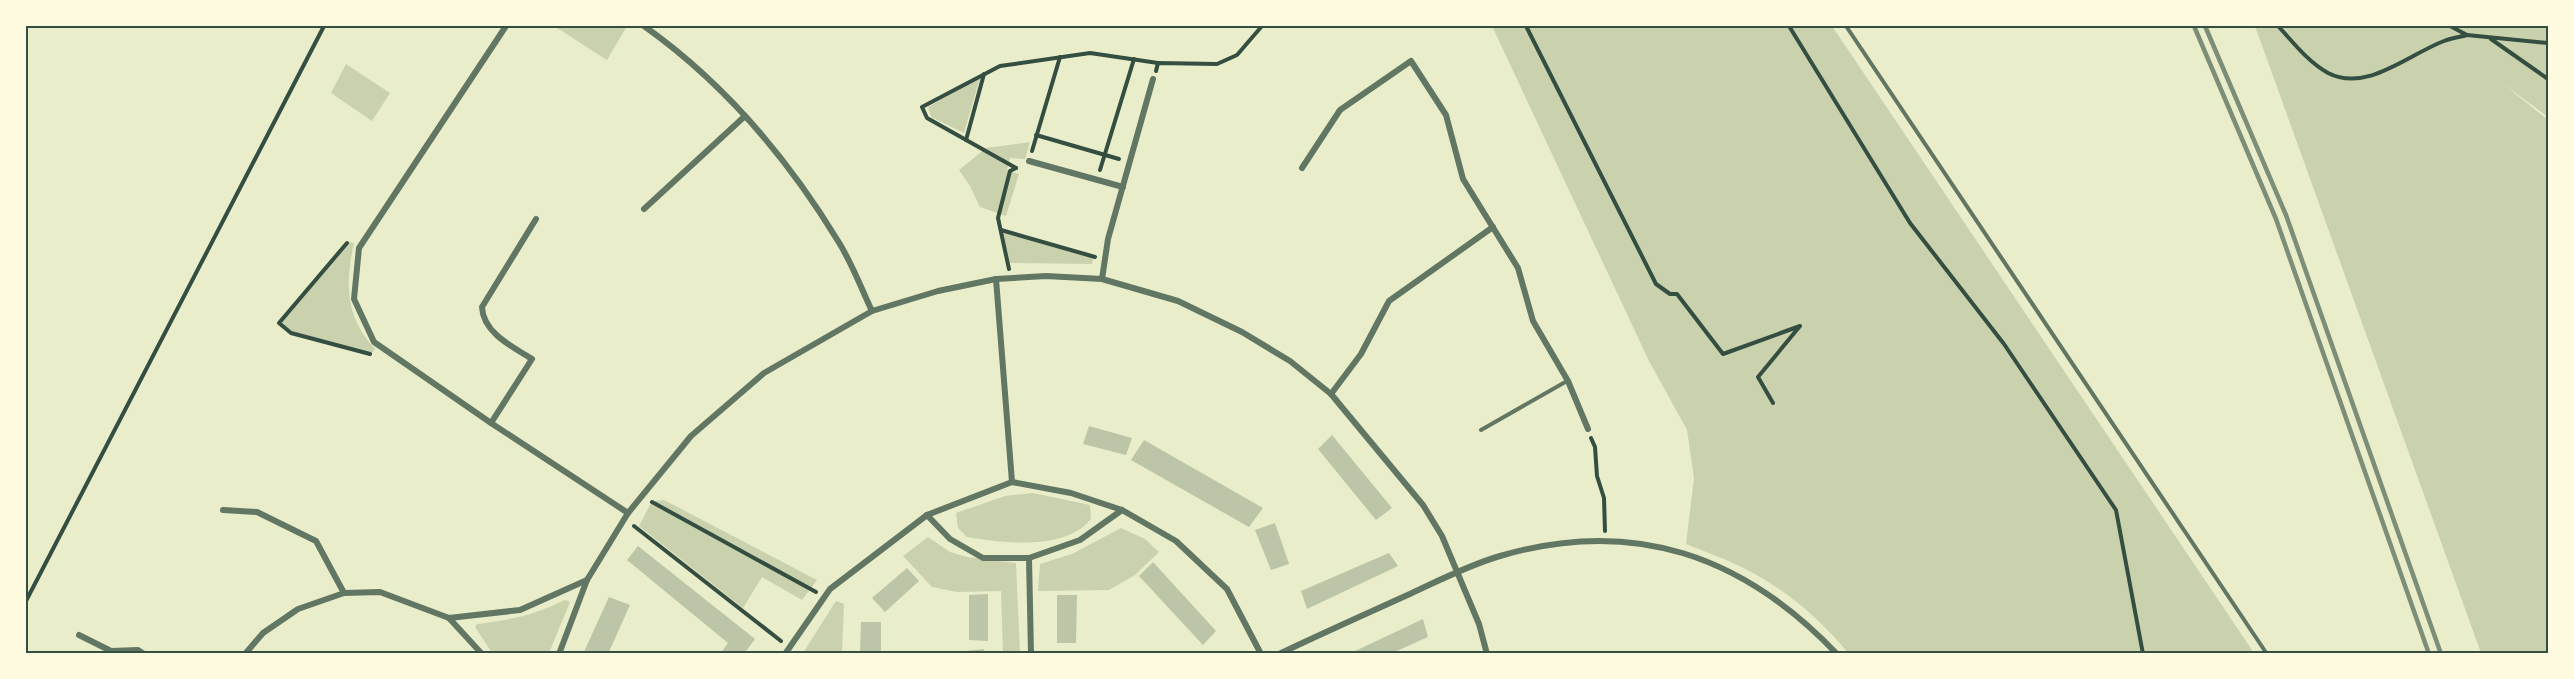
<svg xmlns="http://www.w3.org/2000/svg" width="2574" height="679" font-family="'Titillium Web',sans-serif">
<rect width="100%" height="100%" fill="#e9edc9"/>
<!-- green -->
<g fill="#cad2ad">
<polygon points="554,26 627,26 607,60"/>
<path d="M1492 26H1832L2254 653H1848C1820 618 1779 584 1737 565 1721 557 1703 551 1686 544L1694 478 1687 430 1649 361Z"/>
<polygon points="2255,26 2548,26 2548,117 2502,83 2548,120 2548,653 2481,653"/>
<polygon points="346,64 390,93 372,121 331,93"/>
<polygon points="980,78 964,133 931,117 928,107"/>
<polygon points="1030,142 1025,159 1010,158 1007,170 1019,174 1006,216 980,207 970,186 959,170 986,148"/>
<polygon points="1003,231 1093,258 1092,264 1010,263"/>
<path d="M349 242 354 243C345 284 345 317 375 349L371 354 292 332 279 323Z"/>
<path d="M1033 493 1090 505 1091 519C1065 551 1003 543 967 537L958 528 956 513 1005 496Z"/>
<polygon points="664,500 817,580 802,600 762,577 743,608 639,526 652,501"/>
<polygon points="1121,528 1145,539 1159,552 1135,575 1109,590 1038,591 1040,564 1072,554"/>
<polygon points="928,537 950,552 967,557 1016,563 1020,653 1003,653 1001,591 957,592 932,587 903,556"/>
<path d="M565 600 570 602 549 653H492L475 627 477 624C511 620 534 615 565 600Z"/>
<polygon points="836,601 844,604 842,653 803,653"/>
</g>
<!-- building -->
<g fill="#bcc5a7">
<polygon points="1089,426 1132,438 1126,455 1083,444"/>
<polygon points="1332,435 1392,508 1376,520 1318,449"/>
<polygon points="1144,440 1263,508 1249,527 1131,460"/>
<polygon points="1275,523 1289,564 1271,570 1255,530"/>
<polygon points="638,546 755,639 744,654 720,654 728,643 627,560"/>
<polygon points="1389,553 1398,566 1307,609 1301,591"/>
<polygon points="1153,562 1216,631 1203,645 1139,576"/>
<polygon points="907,568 919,581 885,612 872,598"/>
<polygon points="988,594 988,641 969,640 969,595"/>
<polygon points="1057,595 1077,595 1076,643 1057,643"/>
<polygon points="609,597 630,605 608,654 583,654"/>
<polygon points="1423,619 1428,637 1390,654 1349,654"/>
<polygon points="861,622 881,622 881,654 860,654"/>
<polygon points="984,649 984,654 965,654 965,651"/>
</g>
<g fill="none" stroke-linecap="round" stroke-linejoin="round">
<!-- path -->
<g stroke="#344e41" stroke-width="4">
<polyline points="1526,26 1656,284 1670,294 1677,294 1723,354 1800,326 1758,377 1773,403"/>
<polyline points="1789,26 1910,223 2004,344 2116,510 2143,654"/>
<path d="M2278 26C2293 42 2308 62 2328 73 2367 93 2409 54 2444 41 2452 38 2460 37 2467 35"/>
<polyline points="2450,26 2467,35 2548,43"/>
<polyline points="2491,39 2548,79"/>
<polyline points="1156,71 1158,63 1217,64 1237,55 1262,26"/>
<polyline points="1036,135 1119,159"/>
<polyline points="966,140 984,74"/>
<polyline points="1032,151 1060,57"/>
<polyline points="1016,168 927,118 922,107 1000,66 1090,53 1158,63"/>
<polyline points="1100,170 1134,59"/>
<polyline points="1001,230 1095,257"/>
<polyline points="347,243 279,323 291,333 370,354"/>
<polyline points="1009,269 998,218 1010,171 1016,168"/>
<polyline points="1591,438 1595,447 1597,476 1604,498 1605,531"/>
<polyline points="652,502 816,592"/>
<polyline points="634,526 781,641"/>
<polyline points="26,601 324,26"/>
</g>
<!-- service -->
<g stroke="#617663" stroke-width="4">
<polyline points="1846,26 2267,654"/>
<polyline points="1481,430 1567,381"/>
</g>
<!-- minor -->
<g stroke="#617663" stroke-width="6">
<polyline points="506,26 359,248 354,299 374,342 491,423 628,513"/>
<path d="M644 26C723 82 788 159 838 241 852 263 861 288 872 311"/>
<polyline points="1029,161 1123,187"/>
<polyline points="1302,168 1340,110 1411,61 1446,115 1463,179 1518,268 1533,321 1568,381 1588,429"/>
<polyline points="644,209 745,116"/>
<polyline points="996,279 1012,482"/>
<polyline points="1102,279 1108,239 1153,79"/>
<polyline points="1331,394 1361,354 1389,301 1493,227"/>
<path d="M491 423 532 359C513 347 483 333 482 307L536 219"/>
<polyline points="223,510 257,512 316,541 344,593"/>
<polyline points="927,515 950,539 983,558 1029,558 1080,540 1122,510"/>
<polyline points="1029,558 1031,654"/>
<polyline points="449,618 482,654"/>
<polyline points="79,635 111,651 138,650 144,654"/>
<polyline points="245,654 263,633 298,609 344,593 380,592 449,618 520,610 587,580"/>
<polyline points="559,654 587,580 628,513 691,436 764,373 872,311 938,291 996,279 1046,276 1102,279 1178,301 1242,332 1290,361 1331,394 1423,505 1442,536 1479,624 1487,654"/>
<polyline points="785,654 830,589 927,515 1012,482 1071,493 1122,510 1176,541 1227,589 1261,654"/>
<path d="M1279 654C1323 633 1368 613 1412 593 1440 580 1469 565 1500 556 1633 517 1743 555 1837 654"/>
</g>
<!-- rail -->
<g stroke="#7c8e77" stroke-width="4.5">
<polyline points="2194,26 2276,219 2429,654"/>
<polyline points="2205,26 2286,215 2441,654"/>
</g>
</g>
<!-- border -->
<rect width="2574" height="679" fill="none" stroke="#fefae0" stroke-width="54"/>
<rect x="27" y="27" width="2520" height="625" fill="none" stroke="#344e41" stroke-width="2"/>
</svg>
